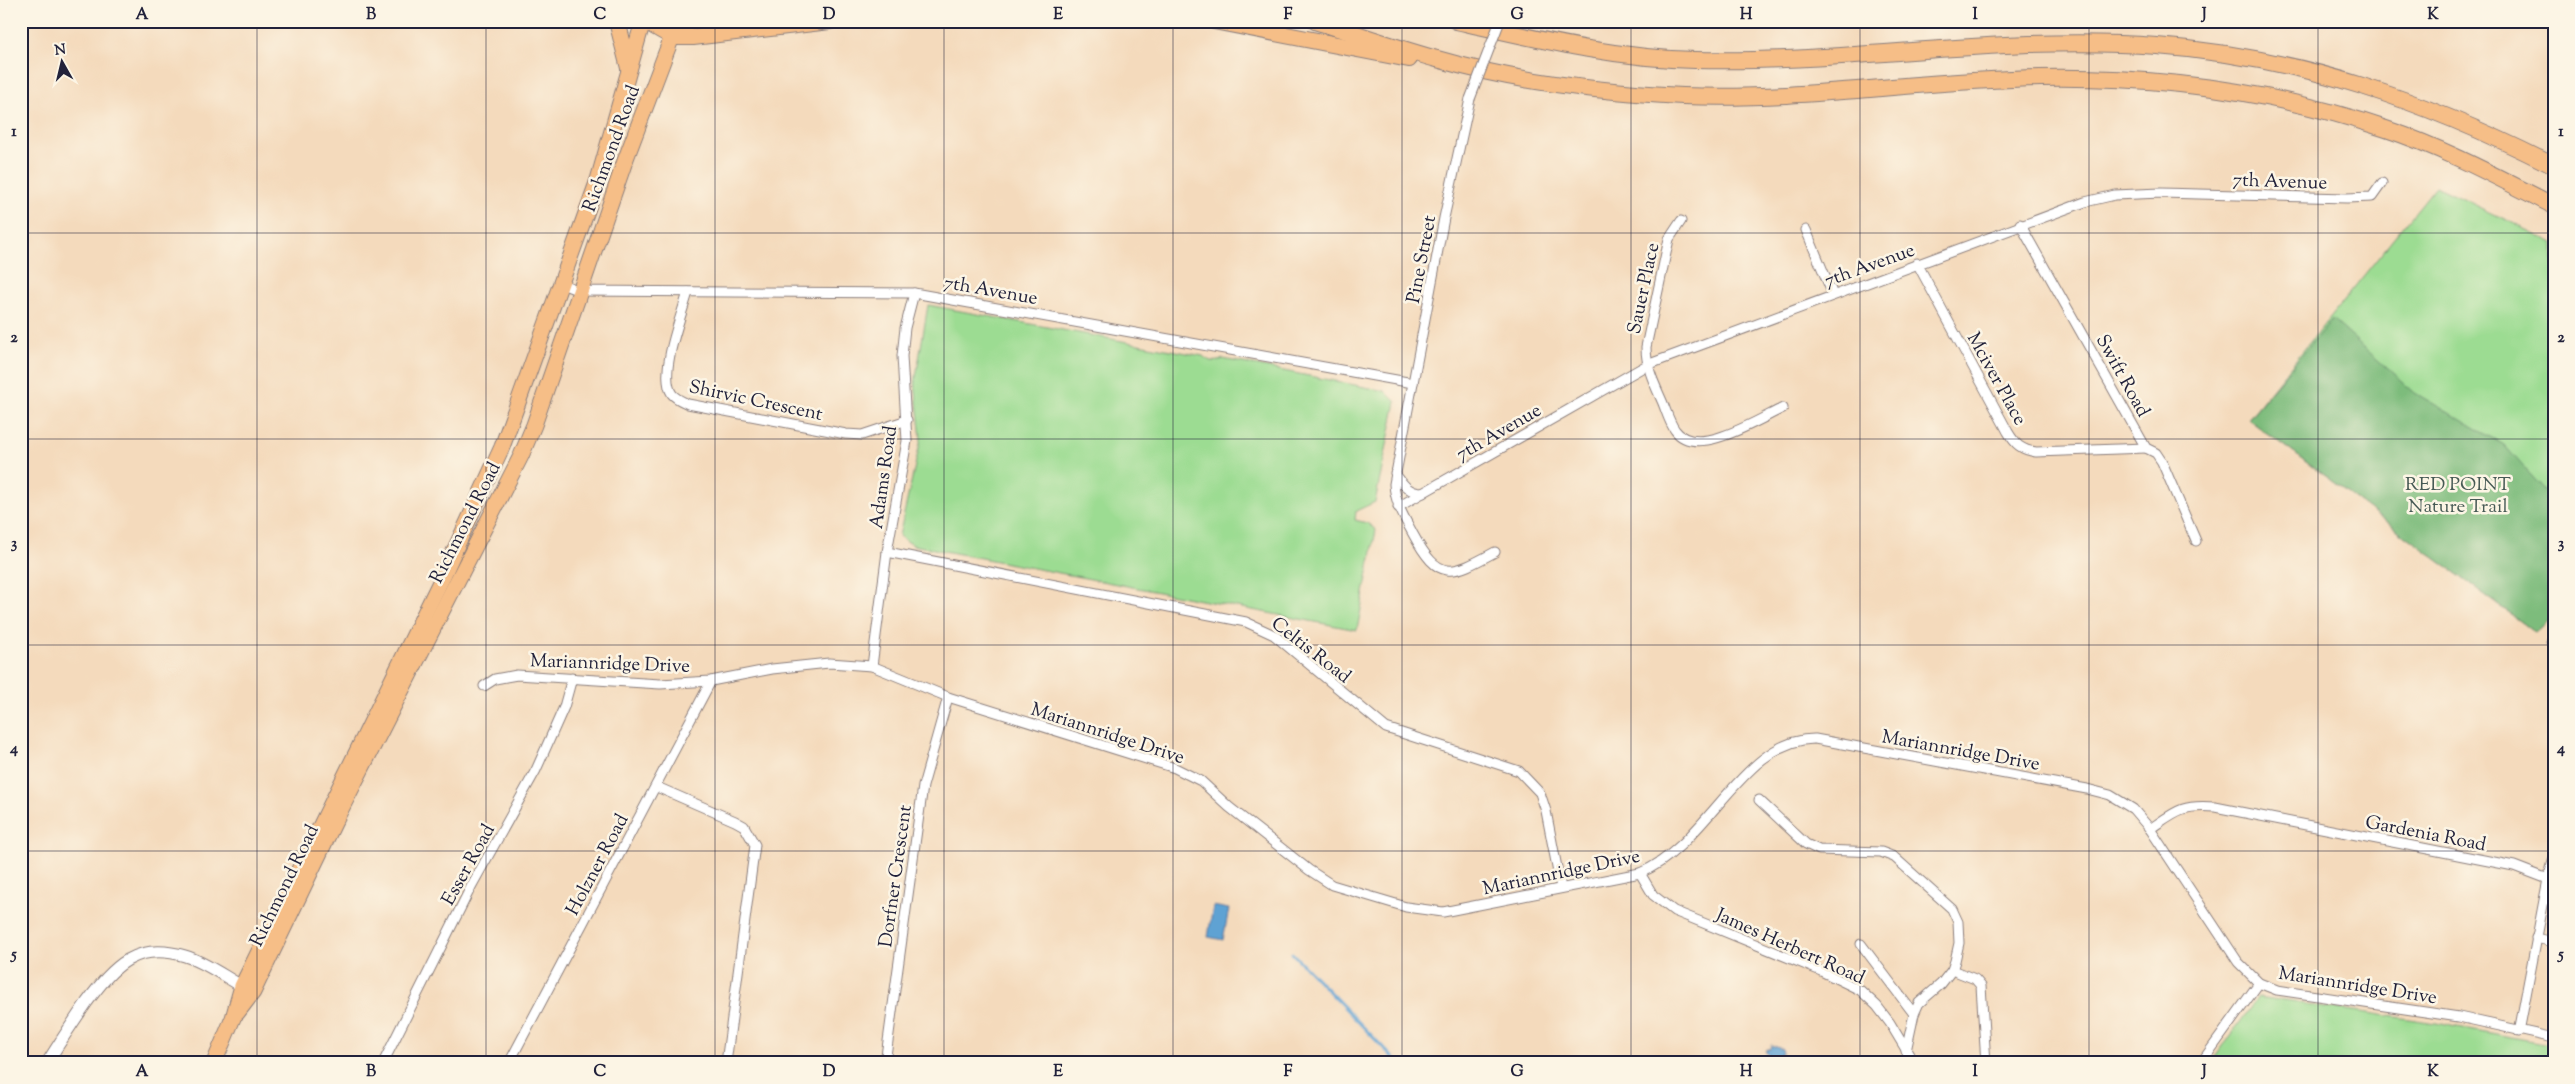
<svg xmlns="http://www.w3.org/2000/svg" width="2575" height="1084" font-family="'Sorts Mill Goudy',serif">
<rect width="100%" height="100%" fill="#fcf5e5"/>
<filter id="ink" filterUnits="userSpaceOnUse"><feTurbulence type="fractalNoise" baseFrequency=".02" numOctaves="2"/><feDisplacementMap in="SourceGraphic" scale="10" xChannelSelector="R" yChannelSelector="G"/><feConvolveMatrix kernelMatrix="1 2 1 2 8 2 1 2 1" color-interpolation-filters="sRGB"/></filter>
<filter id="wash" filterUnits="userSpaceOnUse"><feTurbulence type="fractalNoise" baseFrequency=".0096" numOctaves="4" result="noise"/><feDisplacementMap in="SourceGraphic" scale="20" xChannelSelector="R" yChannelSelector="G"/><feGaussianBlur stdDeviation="1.12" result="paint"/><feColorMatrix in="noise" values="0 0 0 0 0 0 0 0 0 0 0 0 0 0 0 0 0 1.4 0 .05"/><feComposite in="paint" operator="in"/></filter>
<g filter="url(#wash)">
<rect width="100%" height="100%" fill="#f4dabc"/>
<!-- green -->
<g fill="#9cdc92" stroke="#5f7f66">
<polygon points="2436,186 2554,243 2554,614 2535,632 2248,419"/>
<path d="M928 305 1203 356C1209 362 1216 363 1223 359L1385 391 1396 402 1375 502 1356 511 1355 520 1367 523 1376 530 1357 630 913 545 899 536 921 439 915 383Z"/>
<polygon points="2258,997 2436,1023 2554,1045 2554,1063 2211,1063"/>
</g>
<!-- forest -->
<polygon fill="#7dbc7c" stroke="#506f5c" points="2332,319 2415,393 2504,445 2545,491 2554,491 2554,615 2535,632 2248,419"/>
<!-- water -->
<g fill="#5ea2d3" stroke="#406287">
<polygon points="1213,906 1229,909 1223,940 1208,937"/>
<polygon points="1771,1045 1782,1049 1783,1053 1779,1056 1769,1056 1765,1051 1770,1049"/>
</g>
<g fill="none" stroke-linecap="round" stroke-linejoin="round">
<!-- stream -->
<polyline stroke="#5ea2d3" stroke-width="3" points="1292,953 1398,1063"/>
</g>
</g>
<g filter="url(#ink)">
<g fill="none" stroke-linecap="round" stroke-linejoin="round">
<defs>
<g id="minor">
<polyline points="2548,21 2554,25"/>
<path d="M1470 99 1444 218 1394 484C1395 503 1404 517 1413 534 1439 582 1451 576 1495 552"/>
<path d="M1681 221 1669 239 1646 347C1646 367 1654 383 1662 401 1666 410 1669 422 1675 430 1696 460 1759 419 1783 408"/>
<polyline points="2020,224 2146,448 2156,453 2162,462 2196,541"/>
<polyline points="1806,230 1833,295"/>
<path d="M1917 263 2008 432C2015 444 2021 450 2036 452L2146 448"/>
<polyline points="559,283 580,291 914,293 1413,383"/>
<path d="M688 292C682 315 658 373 672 394 676 399 682 401 688 404L846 434 862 435 907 420"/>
<path d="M1395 473C1402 484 1409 493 1423 493"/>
<polyline points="1398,507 1647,365 2085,202 2115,195 2161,193 2347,198 2372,197 2382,183"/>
<polyline points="887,552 1246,622 1274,635 1386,728 1519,771 1540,793 1546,811 1561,888"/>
<polyline points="2552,642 2554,644"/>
<polyline points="872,666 887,552 907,441 902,356 905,328 914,293"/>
<path d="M484 686 495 679 517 675 660 684 711 681 772 669 829 663 872 666 948 697 1175 768 1201 781 1229 807 1309 870 1332 885 1406 907 1443 912 1640 873C1707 846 1744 738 1815 739L2087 789 2110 795 2133 809 2150 829 2238 962 2259 983 2277 990 2459 1017 2554 1038"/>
<polyline points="657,787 735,821 744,826 755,845 726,1063"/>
<polyline points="1759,800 1806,844 1819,850 1881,852 1894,857 1952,909 1958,922 1959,943 1955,961 1952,970 1941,984 1919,1003 1914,1014 1906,1051"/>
<path d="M2150 829C2176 811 2182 804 2215 807L2514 866 2548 879 2519 1032"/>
<polyline points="1640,873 1653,895 1674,911 1821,971 1860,990 1877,1006 1890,1023 1914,1063"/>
<polyline points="2548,879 2554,858"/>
<polyline points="2536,938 2554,942"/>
<polyline points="1861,944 1914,1014"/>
<polyline points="1952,970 1975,979 1981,986 1986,1063"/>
<polyline points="383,1063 472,885 536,770 564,707 572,678"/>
<polyline points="509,1063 711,681"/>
<polyline points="885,1063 923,786 948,697"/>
<polyline points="2201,1063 2259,983"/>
</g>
<path id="tertiary" d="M47 1063C60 1042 73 1022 87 1002 114 966 136 941 185 956 208 963 227 979 249 990"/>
<g id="trunk">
<polyline points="237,1013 253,992 335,821 521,456 534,425 625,161 678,21"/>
<polyline points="214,1063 233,1018 242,986 441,580 502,447 598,180 643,21"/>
</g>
<g id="motorway">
<polyline points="617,21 629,68"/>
<polyline points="645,21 673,37 693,37 830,21"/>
<polyline points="1214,21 1409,59"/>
<path d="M1315 21C1356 33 1396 48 1437 59 1516 82 1601 92 1683 96 1802 101 1921 80 2040 78 2158 76 2274 91 2386 129 2444 148 2499 178 2554 206"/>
<path d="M1456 21C1537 39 1612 58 1695 60 1849 64 2003 34 2157 46 2301 57 2426 101 2554 166"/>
</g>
</defs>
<!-- minor casing -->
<use href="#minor" stroke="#8b7e7c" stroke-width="11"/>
<!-- tertiary casing -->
<use href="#tertiary" stroke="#8b7e7c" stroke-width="13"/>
<!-- trunk casing -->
<use href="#trunk" stroke="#8b7e7c" stroke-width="17"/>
<!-- motorway casing -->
<use href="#motorway" stroke="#8b7e7c" stroke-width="18"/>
<!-- minor -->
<use href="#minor" stroke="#fff" stroke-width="9"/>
<!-- tertiary -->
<use href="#tertiary" stroke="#fff" stroke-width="11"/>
<!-- trunk -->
<use href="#trunk" stroke="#f6be87" stroke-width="15"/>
<!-- motorway -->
<use href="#motorway" stroke="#f6be87" stroke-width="16"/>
<defs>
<polyline id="minor-bridge" points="1470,99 1500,21"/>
</defs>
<!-- minor-bridge casing -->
<use href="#minor-bridge" stroke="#8b7e7c" stroke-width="11" stroke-linecap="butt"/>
<!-- minor-bridge -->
<use href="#minor-bridge" stroke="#fff" stroke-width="9"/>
</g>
</g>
<!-- grid -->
<path fill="none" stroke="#22223b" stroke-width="1" stroke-opacity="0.55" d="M257 21V1063M486 21V1063M715 21V1063M944 21V1063M1173 21V1063M1402 21V1063M1631 21V1063M1860 21V1063M2089 21V1063M2318 21V1063M21 233H2554M21 439H2554M21 645H2554M21 851H2554"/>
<g text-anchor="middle" stroke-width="5" stroke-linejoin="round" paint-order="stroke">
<!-- street labels -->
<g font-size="19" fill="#22223b" stroke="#fcf5e5">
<text transform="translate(610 148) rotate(-70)" y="7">Richmond Road</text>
<text transform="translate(2280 180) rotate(2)" y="7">7th Avenue</text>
<text transform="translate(1420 259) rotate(-79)" y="7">Pine Street</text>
<text transform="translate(1869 264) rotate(-20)" y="7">7th Avenue</text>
<text transform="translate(1642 288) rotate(-78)" y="7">Sauer Place</text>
<text transform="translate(991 289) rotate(10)" y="7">7th Avenue</text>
<text transform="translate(2124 375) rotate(61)" y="7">Swift Road</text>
<text transform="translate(1998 378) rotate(61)" y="7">Mciver Place</text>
<text transform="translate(756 399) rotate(12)" y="7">Shirvic Crescent</text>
<text transform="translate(1498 431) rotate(-30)" y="7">7th Avenue</text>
<text transform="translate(882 477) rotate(-82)" y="7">Adams Road</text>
<text transform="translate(464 522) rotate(-63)" y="7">Richmond Road</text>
<text transform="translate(1312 649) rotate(38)" y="7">Celtis Road</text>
<text transform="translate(610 662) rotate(2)" y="7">Mariannridge Drive</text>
<text transform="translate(1108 732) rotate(18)" y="7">Mariannridge Drive</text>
<text transform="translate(1961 749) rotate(10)" y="7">Mariannridge Drive</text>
<text transform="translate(2426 832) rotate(11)" y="7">Gardenia Road</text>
<text transform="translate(467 864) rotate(-61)" y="7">Esser Road</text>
<text transform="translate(596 864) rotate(-62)" y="7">Holzner Road</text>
<text transform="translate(1561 871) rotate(-12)" y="7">Mariannridge Drive</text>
<text transform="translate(894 876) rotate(-82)" y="7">Dorfner Crescent</text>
<text transform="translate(283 885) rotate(-64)" y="7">Richmond Road</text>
<text transform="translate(1791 945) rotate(24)" y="7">James Herbert Road</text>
<text transform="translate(2358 984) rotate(9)" y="7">Mariannridge Drive</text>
</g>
<!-- park labels -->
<g font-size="19" fill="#475a55" stroke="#fcf5e5">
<text x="2458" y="490">RED POINT<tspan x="2458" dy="22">Nature Trail</tspan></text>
</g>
</g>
<!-- margin -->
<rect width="2575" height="1084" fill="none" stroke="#fcf5e5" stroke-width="55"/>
<!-- north arrow -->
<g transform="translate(62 62) rotate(352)" stroke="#fcf5e5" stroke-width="4" paint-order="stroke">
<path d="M0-4L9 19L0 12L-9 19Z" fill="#22223b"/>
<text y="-8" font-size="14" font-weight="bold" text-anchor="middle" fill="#22223b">N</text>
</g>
<rect x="28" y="28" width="2520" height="1028" fill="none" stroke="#22223b" stroke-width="2"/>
<g font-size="16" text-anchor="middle" font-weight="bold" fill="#22223b">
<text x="142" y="19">A</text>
<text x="371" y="19">B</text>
<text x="600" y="19">C</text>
<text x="829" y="19">D</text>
<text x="1058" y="19">E</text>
<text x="1288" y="19">F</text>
<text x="1517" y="19">G</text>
<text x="1746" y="19">H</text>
<text x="1975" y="19">I</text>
<text x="2204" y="19">J</text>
<text x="2433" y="19">K</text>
<text x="14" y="136">1</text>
<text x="2561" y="136">1</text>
<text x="14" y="342">2</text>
<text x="2561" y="342">2</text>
<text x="14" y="548">3</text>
<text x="2561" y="548">3</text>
<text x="14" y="753">4</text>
<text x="2561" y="753">4</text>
<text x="14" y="959">5</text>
<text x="2561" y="959">5</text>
<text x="142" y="1076">A</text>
<text x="371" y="1076">B</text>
<text x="600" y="1076">C</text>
<text x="829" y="1076">D</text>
<text x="1058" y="1076">E</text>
<text x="1288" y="1076">F</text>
<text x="1517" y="1076">G</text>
<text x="1746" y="1076">H</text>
<text x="1975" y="1076">I</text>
<text x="2204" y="1076">J</text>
<text x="2433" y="1076">K</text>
</g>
</svg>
